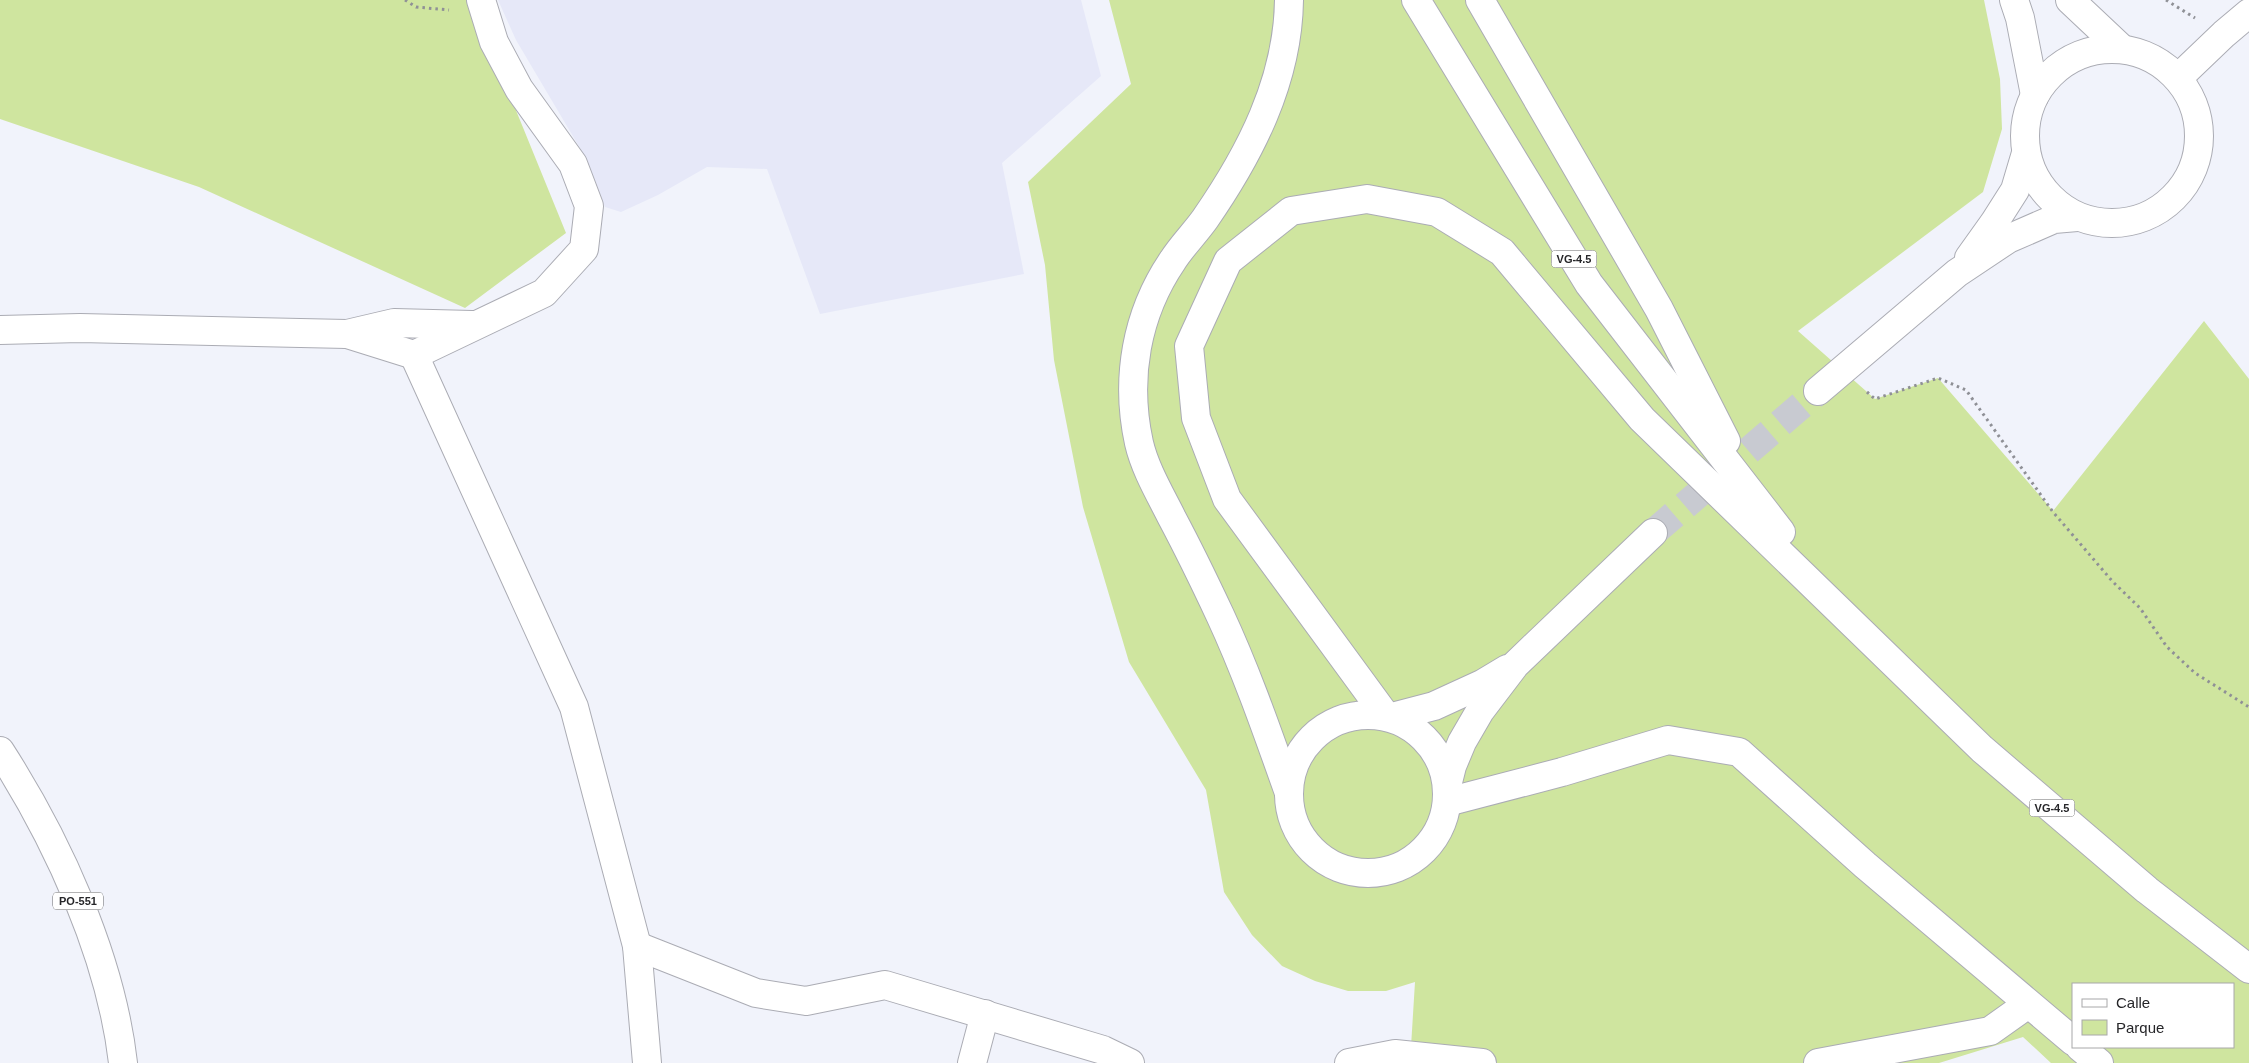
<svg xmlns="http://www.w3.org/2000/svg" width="2249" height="1063" font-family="Helvetica,sans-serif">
<rect width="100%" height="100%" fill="#f1f3fb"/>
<!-- built -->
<polygon fill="#e6e8f8" points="498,0 1081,0 1101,76 1002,163 1024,274 820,314 767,169 707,167 658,195 621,212 605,207 587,160 516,40"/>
<!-- green -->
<g fill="#cfe59f" fill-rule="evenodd">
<polygon points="0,0 471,0 566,233 465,308 199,187 0,119"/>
<path d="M1109 0H1984L2000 79 2002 129 1983 192 1798 331 1875 399 1938 378 2053 511 2204 321 2249 379V1063H2051L2023 1037 1939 1063H1410L1415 982 1386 991H1348L1315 981 1282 966 1252 935 1224 892 1206 790 1129 662 1083 507 1054 360 1045 265 1028 182 1131 84ZM2073 984H2233V1047H2073Z"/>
</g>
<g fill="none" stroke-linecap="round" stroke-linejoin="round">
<!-- minor-tunnel -->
<polyline stroke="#c8cad1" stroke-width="28" stroke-dasharray="28 14" stroke-linecap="butt" points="1653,533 1818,391"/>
<defs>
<g id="minor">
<circle cx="2112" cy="136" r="87"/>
<polyline points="2178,78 2224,34 2249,13"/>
<polyline points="1969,258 1994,223 2015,190 2026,153"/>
<polyline points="0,330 80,328 347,334 414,355 544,293 584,249 589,206 573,164 519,89 494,42 481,0"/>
<polyline points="347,334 394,323 472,325"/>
<polyline points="414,355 574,707 637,946 647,1063"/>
<polyline points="1818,391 1957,273 2008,239 2054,219 2077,217"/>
<circle cx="1368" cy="794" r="79"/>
<polyline points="1392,717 1434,706 1482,684 1507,669"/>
<polyline points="1447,786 1452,766 1462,742 1480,711 1515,665 1653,533"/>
<polyline points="1447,802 1562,772 1668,740 1739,752 1865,865 2073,1041"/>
<polyline points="637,946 756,993 806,1001 885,985 1103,1050 1130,1063"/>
<polyline points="2080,1047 2099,1063"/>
<polyline points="972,1063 985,1014"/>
<polyline points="1349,1063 1395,1054 1482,1063"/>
<polyline points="1818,1063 1990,1031 2028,1004"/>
</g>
<path id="primary" d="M0 751C58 841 111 957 123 1063"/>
<g id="trunk">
<path d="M1289 0C1288 81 1250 154 1205 219 1195 233 1182 246 1173 260 1136 314 1125 379 1139 443 1145 469 1160 494 1172 518 1189 550 1205 583 1220 615 1247 673 1268 734 1289 793"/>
<polyline points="1416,0 1589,284 1781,532"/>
<polyline points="1480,0 1659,309 1726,441"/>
<polyline points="2014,0 2020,18 2035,95"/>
<polyline points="2070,0 2122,49"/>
<polyline points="1386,716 1227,499 1196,418 1189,346 1228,261 1291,211 1367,199 1437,212 1502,252 1642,419 1982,749 2147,890 2249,969"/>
</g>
</defs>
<!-- minor casing -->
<use href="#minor" stroke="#abacb4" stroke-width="30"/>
<!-- primary casing -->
<use href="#primary" stroke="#abacb4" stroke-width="30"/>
<!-- trunk casing -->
<use href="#trunk" stroke="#abacb4" stroke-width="30"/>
<!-- path -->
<g stroke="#8f9096" stroke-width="3" stroke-dasharray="2.5 4" stroke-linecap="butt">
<polyline points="405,0 416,7 449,10"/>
<polyline points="2166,0 2195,18"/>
<polyline points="1867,392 1875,399 1938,378 1966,390 2053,512 2113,582 2140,608 2167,647 2195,673 2249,707"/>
</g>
<!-- minor -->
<use href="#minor" stroke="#fff" stroke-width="28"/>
<!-- primary -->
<use href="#primary" stroke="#fff" stroke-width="28"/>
<!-- trunk -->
<use href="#trunk" stroke="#fff" stroke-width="28"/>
</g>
<g text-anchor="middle" stroke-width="4.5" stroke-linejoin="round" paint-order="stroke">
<!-- shield labels -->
<g fill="#fff" stroke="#676769" stroke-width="1">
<rect x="1551.5" y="250.5" width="45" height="17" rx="4"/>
<rect x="2029.5" y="799.5" width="45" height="17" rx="4"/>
<rect x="53" y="892.5" width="50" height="17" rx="4"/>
</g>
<g font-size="11" font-weight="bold" fill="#262629">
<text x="1574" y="263">VG-4.5</text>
<text x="2052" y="812">VG-4.5</text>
<text x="78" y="905">PO-551</text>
</g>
</g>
<!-- legend -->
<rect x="2072" y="983" width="162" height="65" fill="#ffffff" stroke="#a8a8a9"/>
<rect x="2082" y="999" width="25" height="8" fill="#ffffff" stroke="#a8a8a9"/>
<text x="2116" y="1008" font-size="15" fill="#262629">Calle</text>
<rect x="2082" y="1020" width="25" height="15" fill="#cfe59f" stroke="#a8a8a9"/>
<text x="2116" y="1033" font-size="15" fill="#262629">Parque</text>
</svg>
